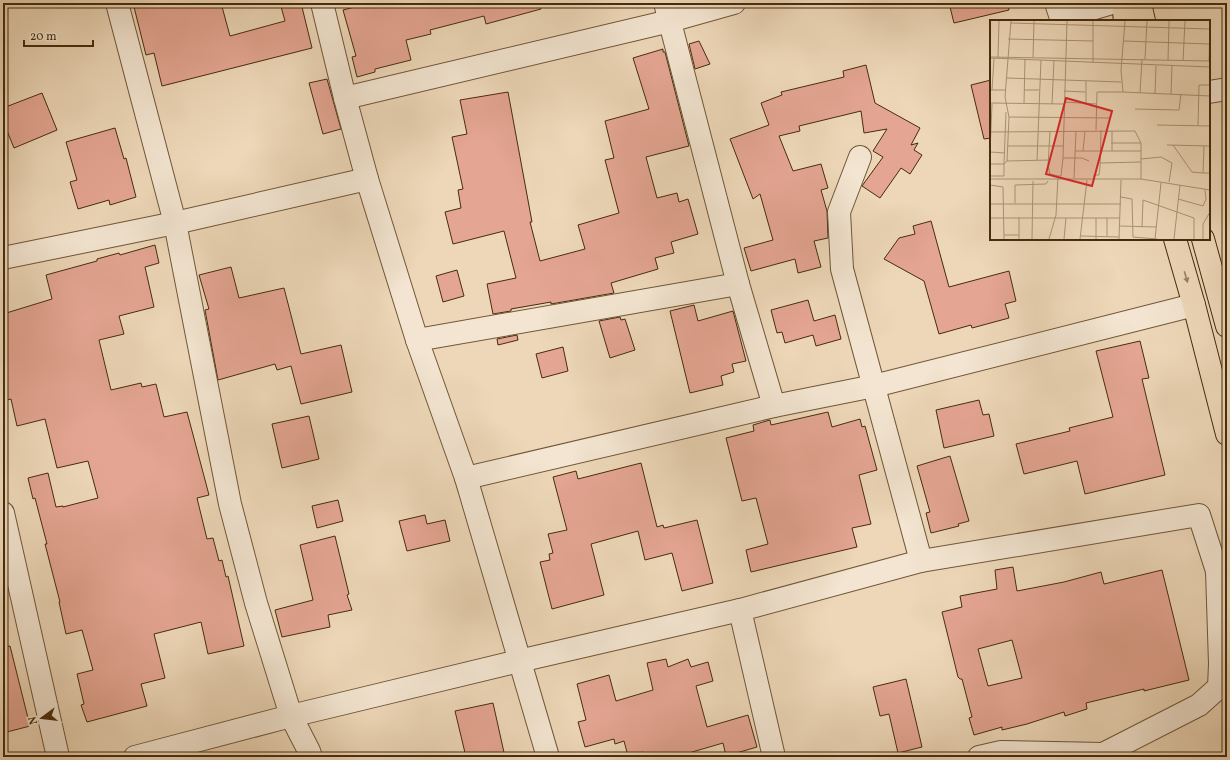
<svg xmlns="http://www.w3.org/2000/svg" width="1230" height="760" font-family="Vollkorn,serif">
<rect width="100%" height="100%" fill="#edd7b8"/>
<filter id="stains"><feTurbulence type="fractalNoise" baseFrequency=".005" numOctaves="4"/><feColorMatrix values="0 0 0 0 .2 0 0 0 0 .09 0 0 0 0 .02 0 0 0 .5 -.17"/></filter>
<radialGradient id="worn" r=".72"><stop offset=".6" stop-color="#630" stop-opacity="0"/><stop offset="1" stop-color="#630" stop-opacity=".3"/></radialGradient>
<!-- building -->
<g fill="#e4a592" stroke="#462c0c" fill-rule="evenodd">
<polygon points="133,3 221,3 230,36 285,21 280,3 301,3 312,48 162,86 154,53 146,55"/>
<polygon points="370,3 540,3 541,9 486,24 484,16 430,30 431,34 406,40 411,60 375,69 375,72 357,77 352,57 356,56 343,10"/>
<polygon points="949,3 1008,3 1009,10 954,23"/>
<polygon points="699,41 710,64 695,69 689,44"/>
<polygon points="663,49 663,52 665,52 689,146 646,157 657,198 677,193 679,202 688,199 698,234 671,242 674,253 655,258 658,269 611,283 614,293 551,304 551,302 511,309 511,311 493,314 487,284 516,278 504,231 453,244 445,212 461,208 458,190 463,189 452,137 467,134 460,100 508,92 532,222 530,222 540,261 585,249 578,225 619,213 605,160 614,158 605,121 649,109 633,58"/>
<polygon points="866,65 875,103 920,128 911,145 918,143 914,150 922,155 910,174 901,168 880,198 862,186 883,157 873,151 887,129 864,133 861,111 799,126 800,131 779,136 793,171 821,164 828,188 821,190 827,211 828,238 814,241 821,267 798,273 795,259 751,271 744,248 773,240 760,194 753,199 730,139 769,125 761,103 782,95 781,92 844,77 843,71"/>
<polygon points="327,79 341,129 323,134 309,83"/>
<polygon points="991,80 991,138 984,139 971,85"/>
<polygon points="42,93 57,130 14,148 3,121 3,108"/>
<polygon points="115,128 124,159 126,158 136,197 110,205 109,200 78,209 70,182 77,180 66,142"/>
<polygon points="931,221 949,287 1009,271 1016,301 1005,304 1009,318 972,328 971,325 939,334 924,281 884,259 899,238 915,234 913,226"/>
<polygon points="155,245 159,263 145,267 154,307 119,316 124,334 99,340 111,390 141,383 142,387 156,384 164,417 187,412 209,495 197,498 207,539 213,538 219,561 222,560 226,577 228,576 244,646 208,654 201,622 154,634 165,678 141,684 147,706 87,722 81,705 84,704 77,674 93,670 82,630 66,634 59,602 60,602 45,544 47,544 35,498 33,499 28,478 48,473 56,507 63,506 63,507 98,498 88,461 57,468 45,419 17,426 11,399 3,401 3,314 52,299 46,275 97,261 97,259 119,253 120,255"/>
<polygon points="231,267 239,298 284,288 301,354 341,345 352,392 301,404 291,366 277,370 275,364 218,380 205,310 209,309 199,275"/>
<polygon points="457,270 464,296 443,302 436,276"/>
<polygon points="808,300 814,321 835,315 841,339 816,346 813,335 785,343 782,332 777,333 771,310"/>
<polygon points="694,305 698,321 733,311 746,361 732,364 734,372 721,376 723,385 690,393 670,311"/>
<polygon points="620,317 621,320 625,319 635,350 610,358 599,321"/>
<polygon points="517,335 518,340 498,345 497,339"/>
<polygon points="1140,341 1149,378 1142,379 1165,475 1085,494 1077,461 1024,474 1016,444 1070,431 1069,428 1113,417 1096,351"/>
<polygon points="563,347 568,371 542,378 536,354"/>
<polygon points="979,400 983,415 989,414 994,436 944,448 936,410"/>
<polygon points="828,412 832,427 860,419 862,427 865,426 877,470 859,475 871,524 852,528 857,547 751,572 746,550 768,544 756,498 742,501 726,438 754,431 753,425 770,420 771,425"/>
<polygon points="309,416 319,459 282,468 272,424"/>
<polygon points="950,456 969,521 958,524 959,526 931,533 926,513 930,512 917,466"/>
<polygon points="641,463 657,527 663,525 664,528 697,520 713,583 682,591 672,553 645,560 638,531 591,544 604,595 552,609 540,562 550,560 549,554 553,553 548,534 567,530 553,477 576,471 578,479"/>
<polygon points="338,500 343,521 317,528 312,506"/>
<polygon points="425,515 427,524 445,520 450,541 407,551 399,521"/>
<polygon points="335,536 349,594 347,595 352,610 328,615 330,627 282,637 275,610 313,600 300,545"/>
<path d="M1013 567 1017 591 1064 582 1101 572 1104 584 1162 570 1189 680 1144 691V689L1086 703 1087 709 1065 716 1064 712 1027 724 1002 730V727L974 735 969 718 972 717 962 679H960L958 677 942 612 962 607 960 596 997 589 995 570ZM1012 640 1022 678 988 686 978 649Z"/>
<polygon points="10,646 30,726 3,733 3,647"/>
<polygon points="666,659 668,667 688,659 691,667 708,662 713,681 696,686 707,727 748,715 757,747 726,756 723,743 675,757 645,757 643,752 628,756 624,741 615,744 614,739 585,747 578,722 586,720 577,684 609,675 616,701 653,690 647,663"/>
<polygon points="906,679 922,747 898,753 889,714 880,716 873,687"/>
<polygon points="493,703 505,757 466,757 455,711"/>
</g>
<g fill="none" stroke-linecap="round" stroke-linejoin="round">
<defs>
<g id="minor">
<polyline points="117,3 175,223 230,504 256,603 291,716 309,751 311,757"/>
<polyline points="322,3 345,98 367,179 417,340 466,478 548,757"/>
<polyline points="665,3 738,284 774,406"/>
<polyline points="1056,3 1061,18 1112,3"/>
<polyline points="1209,92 1227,89"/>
<polyline points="345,98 670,21 734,3"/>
<polyline points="860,157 839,212 842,269 921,561"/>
<polyline points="3,258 175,223 367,179"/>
<polyline points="417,340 738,284"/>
<polyline points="466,478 774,406 874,386 1194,305"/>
<polyline points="3,513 58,757"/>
<polyline points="740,610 774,757"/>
<polyline points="135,757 291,716 519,661 740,610 921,561 1199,515 1217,571 1227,568"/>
<polyline points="979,757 1001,752 1103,754 1199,705 1219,687 1220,664 1217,571"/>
</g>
<g id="highway">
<polyline points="1123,3 1125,21"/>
<polyline points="1140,3 1144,21"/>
<polyline points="1175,239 1194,305 1227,434"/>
<polyline points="1203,239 1227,326"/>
</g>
</defs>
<!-- minor casing -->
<use href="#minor" stroke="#705737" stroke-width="24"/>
<!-- highway casing -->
<use href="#highway" stroke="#462c0c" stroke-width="24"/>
<!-- minor -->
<use href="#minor" stroke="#f3e5d1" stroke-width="22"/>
<!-- highway -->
<use href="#highway" stroke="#edd7b8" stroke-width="22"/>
</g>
<!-- one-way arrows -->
<defs><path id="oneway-solid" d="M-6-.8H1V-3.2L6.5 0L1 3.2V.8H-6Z"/></defs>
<use fill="#9a8262" href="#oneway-solid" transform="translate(1186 277) rotate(74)"/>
<!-- overview -->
<g transform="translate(990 20)">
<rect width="220" height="220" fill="#edd7b8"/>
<path fill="none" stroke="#aa9373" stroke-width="1" d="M135 1 131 50 133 72 220 76M21 3 220 9M18 19 103 21M134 21 219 24M0 37 220 41M8 37 9 1M43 37 44 1M0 38 220 47M155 39 157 1M178 40 179 1M193 41 195 1M219 41 220 1M103 43V1M17 58 131 62M0 70H16M2 70 4 39M34 70H49M74 71 95 72M150 73 152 39M165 74 166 46M181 74 182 46M74 82 107 84M0 83 74 84M96 83V61M34 84 35 39M62 84 64 40M145 89 189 90 191 74M19 97 121 98M167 105 220 106M208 106 209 65H220M106 110 107 72H133M122 111V131M0 112 145 111 151 123V159M60 112 58 146 60 154 68 156M121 123H151M177 125 220 126M183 125 202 152 213 153M18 126H73M214 126 213 153H220M85 131H151M93 131 95 111M0 132 2 84M0 132 15 133M73 138H92L99 141M151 139 171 137 182 143 179 162M47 140 51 40M17 141 60 140M110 143 151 142M0 144H14L16 92M0 156H14V144L17 141 19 97 15 77 21 1M84 158 86 111M104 158V155H109L110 147 111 110M0 159H151L220 170M0 165 13 167 14 219M131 177 142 179 143 217 167 219M188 179 213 186 216 179 215 170M25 183V165L56 164 58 161M0 184H131M0 198H130M130 206 166 207M152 207 153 180 204 198V219M14 215H29M91 216 129 217M117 216V198M29 219V197M42 219 43 161M59 219 66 195 68 156H71L73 138 77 1M74 219 76 198M90 219 97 160M106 219V198M129 219 131 160M165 219 171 163M184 219 190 165M213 219V204L220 192"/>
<path fill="#d62828" fill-opacity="0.15" stroke="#d62828" stroke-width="2" d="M76 78 122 91 102 166 56 154Z"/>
<rect width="220" height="220" fill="none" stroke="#462c0c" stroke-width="2"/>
</g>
<!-- margin -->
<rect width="1230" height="760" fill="none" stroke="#edd7b8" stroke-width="16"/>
<rect x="4" y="4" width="1222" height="752" fill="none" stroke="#462c0c" stroke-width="2"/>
<rect x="8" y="8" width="1214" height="744" fill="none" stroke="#462c0c"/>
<!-- north arrow -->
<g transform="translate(42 718) rotate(255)" stroke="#f3e5d1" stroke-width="3" paint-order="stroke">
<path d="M0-3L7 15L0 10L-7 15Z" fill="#462c0c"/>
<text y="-6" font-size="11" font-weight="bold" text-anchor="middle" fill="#462c0c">N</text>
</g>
<!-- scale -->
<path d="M24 40v6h69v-6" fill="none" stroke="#462c0c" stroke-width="2"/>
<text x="30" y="40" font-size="12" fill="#462c0c" stroke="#f3e5d1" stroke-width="3" paint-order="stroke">20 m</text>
<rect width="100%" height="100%" filter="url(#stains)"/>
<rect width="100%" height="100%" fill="url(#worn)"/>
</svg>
